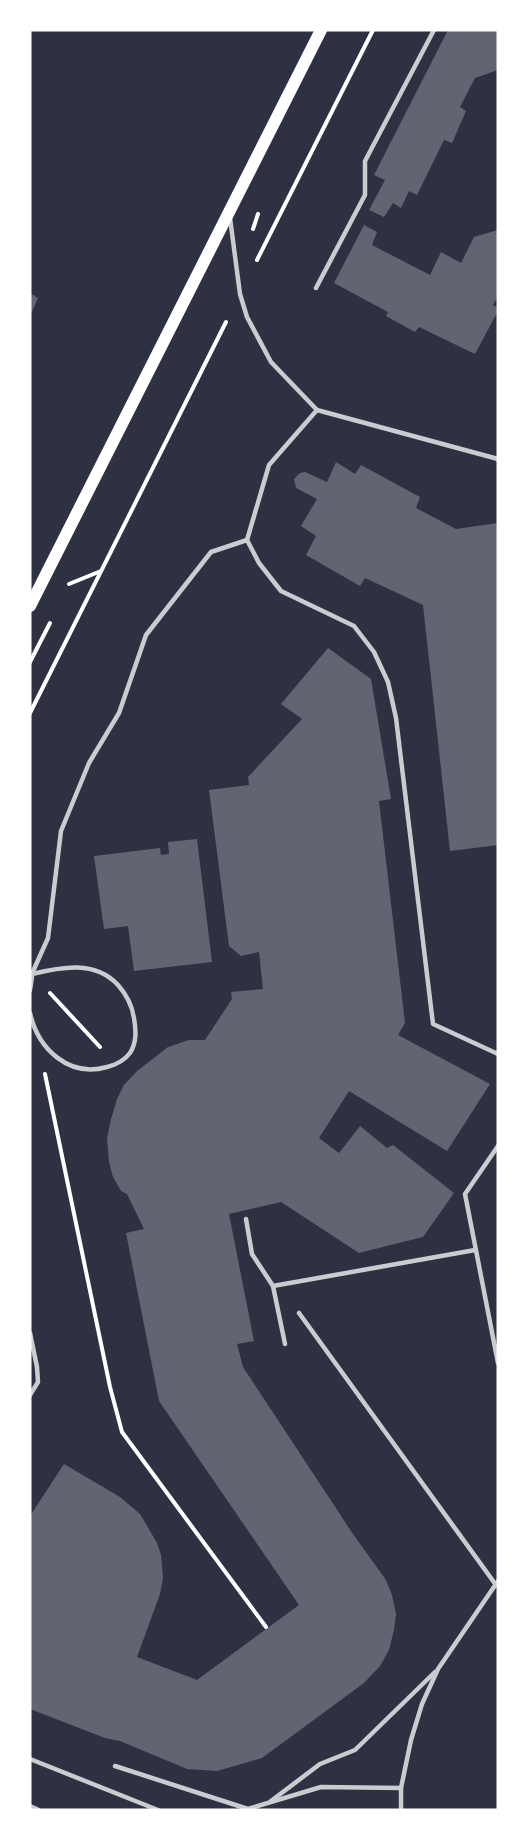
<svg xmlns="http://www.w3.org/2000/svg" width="528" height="1840" font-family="'Fira Sans Condensed',sans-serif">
<rect width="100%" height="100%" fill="#2d3142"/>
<!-- building -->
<g fill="#626471">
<polygon points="448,30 498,30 498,70 475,78 460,107 466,111 452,143 444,140 417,195 409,191 401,208 393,203 384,217 369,210 385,180 374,175"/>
<polygon points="364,225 377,232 372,245 430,275 441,252 461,263 474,237 498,230 498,296 493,305 498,308 498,311 475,354 419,327 415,332 386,316 388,312 334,283"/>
<polygon points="30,293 38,298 30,316"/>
<polygon points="336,462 355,474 361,465 420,497 416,508 456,529 498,523 498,845 450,851 423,605 365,578 360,586 306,555 316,536 301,526 317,499 296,488 294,479 300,473 305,472 327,482"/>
<polygon points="328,648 371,679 391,799 379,801 405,1023 398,1035 490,1084 447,1151 349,1091 319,1138 339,1153 360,1126 387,1148 393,1145 454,1193 423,1237 359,1253 281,1202 229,1214 254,1341 237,1344 243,1367 353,1534 386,1580 392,1595 396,1614 394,1630 389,1650 380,1666 364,1683 262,1758 217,1771 187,1769 120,1741 105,1738 30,1709 30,1516 64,1464 120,1497 140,1514 157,1543 161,1555 163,1578 160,1594 137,1657 197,1680 299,1605 159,1401 126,1233 144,1229 127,1194 121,1191 113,1177 109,1162 107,1138 111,1119 117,1099 124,1085 137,1071 168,1047 189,1040 205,1040 232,999 231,992 263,989 259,952 241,956 229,946 209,790 249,785 248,777 302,719 281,704"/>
<polygon points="197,839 212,962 134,971 128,926 104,929 94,856 160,848 161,855 169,854 168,842"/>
</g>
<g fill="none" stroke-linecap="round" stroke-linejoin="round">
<!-- path -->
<g stroke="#fff" stroke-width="4">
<polyline points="253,229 258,214"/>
<polyline points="257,260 373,30"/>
<polyline points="69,584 101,571"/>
<polyline points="30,662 50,623"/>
<polyline points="30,713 226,322"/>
<polyline points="50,993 100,1047"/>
<polyline points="45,1074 110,1387 122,1432 266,1627"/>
</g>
<!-- service -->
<g stroke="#caccd0" stroke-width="4.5">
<polyline points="230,218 240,294 247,317 271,362 317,410 498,459"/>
<polyline points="316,288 365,195 365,161 434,30"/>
<polyline points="247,540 259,563 281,591 354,626 374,652 388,682 396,718 433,1024 498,1054"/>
<polyline points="30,978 48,938 61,831 89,763 119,713 146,635 211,552 247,540 269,465 317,410"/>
<polyline points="30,990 32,977"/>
<path d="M30 1013C38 1049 69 1078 107 1067 115 1065 124 1061 130 1053 137 1042 136 1030 134 1018 132 1005 126 994 118 985 95 960 61 967 32 974"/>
<polyline points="498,1146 465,1194 498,1363"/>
<polyline points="246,1219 252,1254 273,1286 285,1344"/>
<polyline points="273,1286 475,1250"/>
<polyline points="299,1313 496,1585"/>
<polyline points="30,1333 37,1367 38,1382 30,1395"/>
<polyline points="30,1759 158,1810"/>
<polyline points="115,1766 248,1809 321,1787 401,1788"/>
<polyline points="271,1801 320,1764 355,1750 435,1672"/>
<polyline points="401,1810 401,1788 411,1740 422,1704 438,1669 498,1581"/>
</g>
<!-- minor -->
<polyline stroke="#caccd0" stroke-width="6" points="30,1807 37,1810"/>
<!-- secondary -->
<polyline stroke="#fff" stroke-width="12" points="30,606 321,30"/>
</g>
<!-- border -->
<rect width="528" height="1840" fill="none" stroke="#ffffff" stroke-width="63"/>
</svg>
